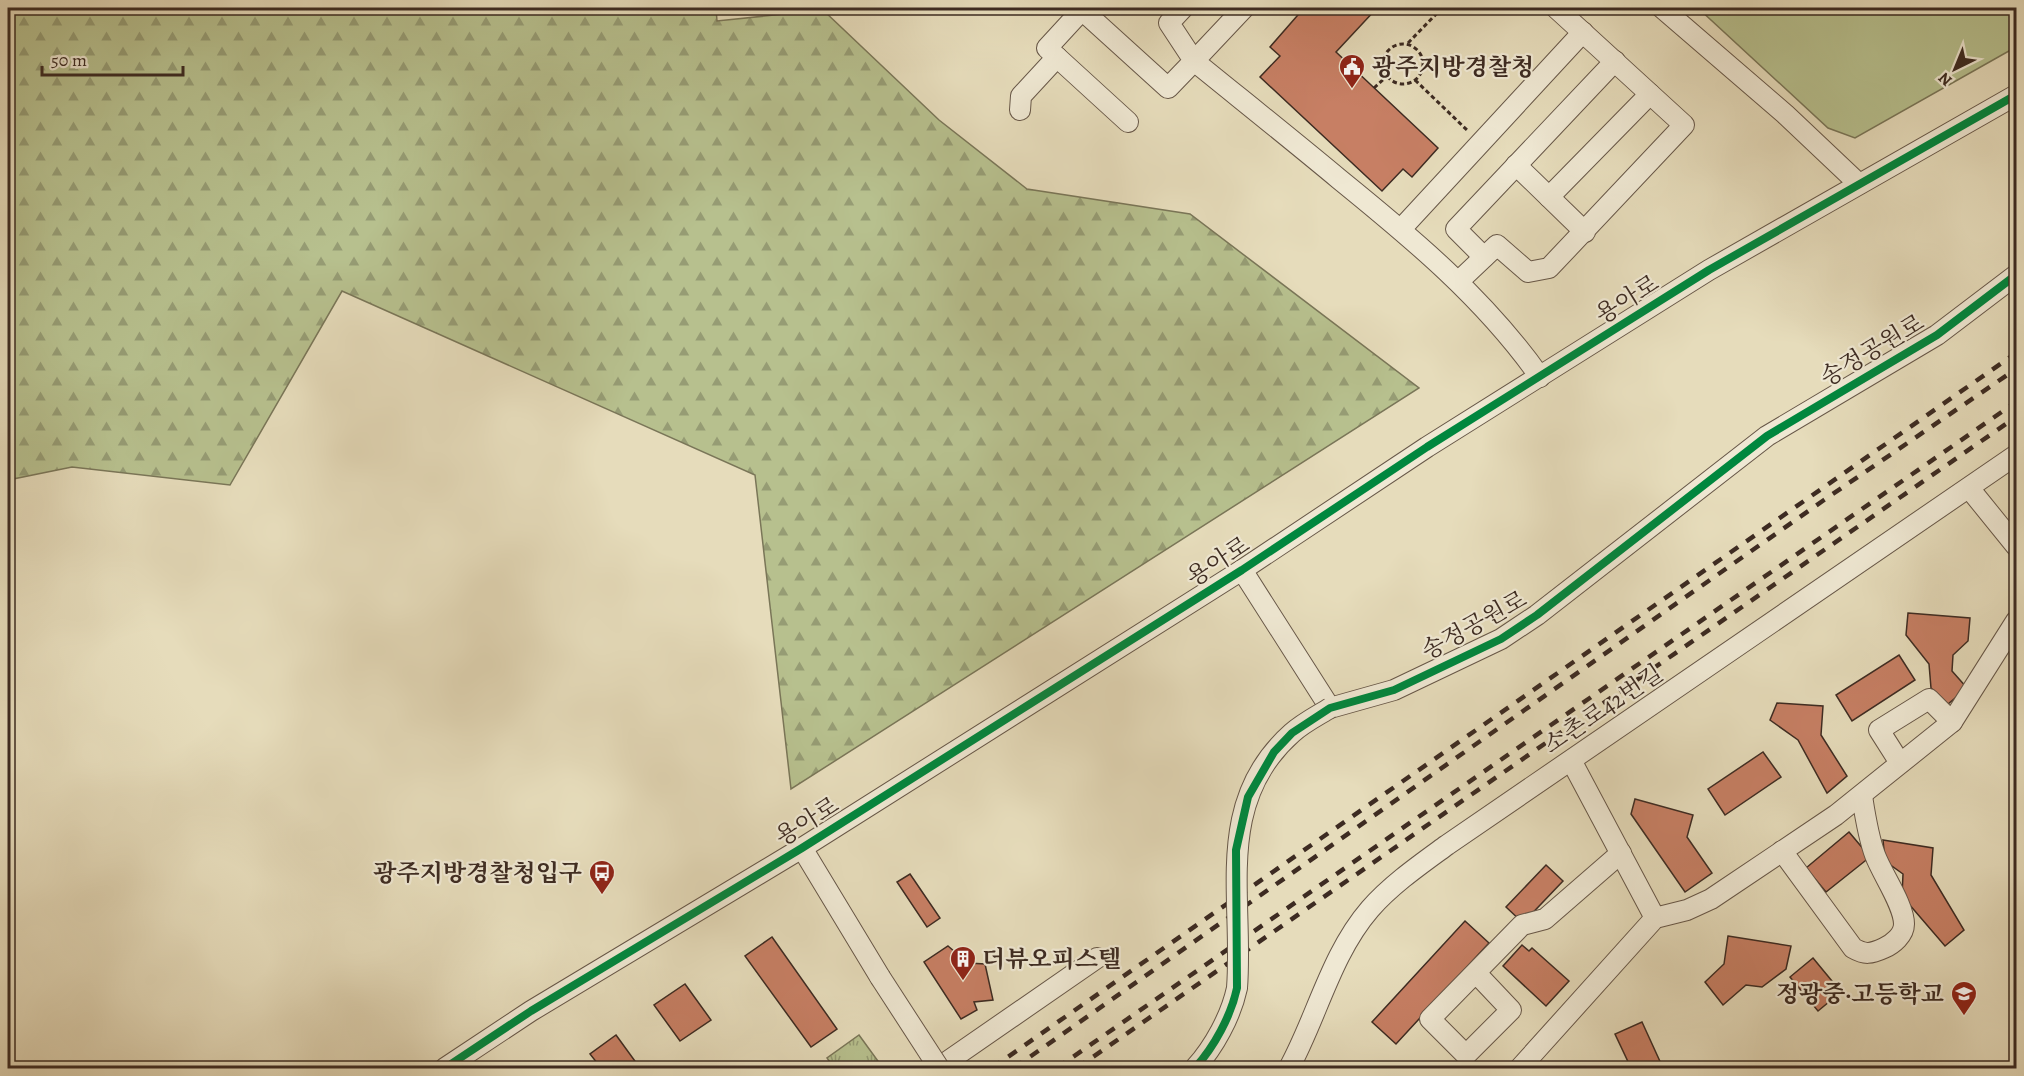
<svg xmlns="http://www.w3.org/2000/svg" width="2024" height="1076" font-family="Alegreya,'Noto Serif KR',serif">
<defs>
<pattern id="forest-firs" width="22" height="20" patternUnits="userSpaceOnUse" patternTransform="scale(1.5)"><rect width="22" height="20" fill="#b7c08e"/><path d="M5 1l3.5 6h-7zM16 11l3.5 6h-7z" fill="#969c74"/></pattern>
<pattern id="park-tufts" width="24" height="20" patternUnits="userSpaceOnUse" patternTransform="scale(1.5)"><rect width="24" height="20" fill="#b7c08e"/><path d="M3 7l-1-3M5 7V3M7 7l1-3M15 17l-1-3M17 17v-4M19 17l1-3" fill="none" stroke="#969c74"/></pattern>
</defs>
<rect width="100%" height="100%" fill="#e6dcbb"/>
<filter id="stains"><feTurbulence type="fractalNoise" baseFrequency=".00333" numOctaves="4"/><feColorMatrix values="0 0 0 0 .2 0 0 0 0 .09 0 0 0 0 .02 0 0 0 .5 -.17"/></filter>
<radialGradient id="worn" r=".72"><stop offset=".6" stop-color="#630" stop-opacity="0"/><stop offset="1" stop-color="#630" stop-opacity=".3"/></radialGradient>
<!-- grass -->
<polygon fill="#b7c08e" stroke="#7a7658" stroke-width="1.5" points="1698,8 2016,8 2016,47 1855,138 1828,128"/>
<!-- forest -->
<polygon fill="url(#forest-firs)" stroke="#7a7658" stroke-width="1.5" points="8,8 716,8 717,21 823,10 939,120 1027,189 1190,214 1419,388 791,789 755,475 342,291 230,485 72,467 8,480"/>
<!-- park -->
<polygon fill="url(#park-tufts)" stroke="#7a7658" stroke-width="1.5" points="859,1035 883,1068 834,1068 827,1058"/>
<!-- building -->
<g fill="#c77f64" stroke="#3d2b22" stroke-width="1.5">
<polygon points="1304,8 1377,8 1336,52 1438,148 1412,177 1403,169 1382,191 1260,77 1280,56 1270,47"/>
<polygon points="1908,613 1970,618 1968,641 1953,655 1952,671 1967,688 1948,704 1931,688 1929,664 1906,635"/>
<polygon points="1899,655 1915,680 1852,721 1836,695"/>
<polygon points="1777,703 1823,706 1821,735 1847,776 1827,793 1798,740 1770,720"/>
<polygon points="1763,752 1781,777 1725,815 1708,789"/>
<polygon points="1635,799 1693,815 1687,837 1712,873 1685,892 1631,814"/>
<polygon points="1849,832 1870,857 1826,892 1806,868"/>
<polygon points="1883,840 1933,848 1931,875 1964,930 1945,946 1902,896 1903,874 1885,861"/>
<polygon points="1546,865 1563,881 1523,923 1506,907"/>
<polygon points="910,874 940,918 927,927 897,882"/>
<polygon points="1465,921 1489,943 1396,1044 1372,1022"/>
<polygon points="1728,936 1791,946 1786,969 1762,987 1746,985 1723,1005 1705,982 1724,964"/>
<polygon points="772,937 837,1029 811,1047 745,956"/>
<polygon points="1522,945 1529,951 1532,948 1569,981 1546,1006 1503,966"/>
<polygon points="948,946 968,963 985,964 993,1000 974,1002 977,1010 961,1019 924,962"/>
<polygon points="1813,958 1841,992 1818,1011 1790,977"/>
<polygon points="685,984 711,1020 680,1041 654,1005"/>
<polygon points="1642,1022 1663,1068 1631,1068 1615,1034"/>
<polygon points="616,1035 640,1068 601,1068 590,1054"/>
</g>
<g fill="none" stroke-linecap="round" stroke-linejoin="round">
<defs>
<g id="minor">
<path d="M1244 8 1194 61C1242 100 1291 139 1339 179 1413 239 1485 299 1540 377"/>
<polyline points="1662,8 1785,114 1859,184"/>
<polyline points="1020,110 1021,96 1057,57"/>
<polyline points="1128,122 1047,48 1082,10 1168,88 1194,61 1169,23 1183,8"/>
<polyline points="1516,165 1585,232"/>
<polyline points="1549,197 1650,94"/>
<polyline points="1401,229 1583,32"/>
<polyline points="1484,257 1456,229 1615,61"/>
<polyline points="1459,281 1497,245 1528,272 1549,268 1684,125 1556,8"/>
<polyline points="1969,488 2016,546"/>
<polyline points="1242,570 1330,708 1394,690 1501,639 1537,615 1767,436 1937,335 2016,275"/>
<polyline points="1572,762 1655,918"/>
<polyline points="1900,763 1879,730 1929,699 1952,722"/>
<polyline points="802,848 880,977"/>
<path d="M1782 851 1853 948C1865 955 1871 954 1884 948 1893 944 1904 935 1904 924 1904 905 1882 874 1875 855 1868 836 1865 815 1862 796"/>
<polyline points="1476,973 1511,1010 1466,1055 1430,1019 1522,925 1545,919 1621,853"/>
<polyline points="445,1068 531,1011 802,848 1242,570 1427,447 1709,270 2016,95"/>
<polyline points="938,1068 1097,958"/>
<path d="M1289 1068C1317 1017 1331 954 1370 909 1392 884 1421 864 1447 845L2016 455"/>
<polyline points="1520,1068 1655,918 1687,910 1711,899 1836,815 1952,722 2016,621"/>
</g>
</defs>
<!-- minor casing -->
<use href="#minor" stroke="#675748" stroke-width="22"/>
<!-- path -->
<g stroke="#3d2b22" stroke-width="3" stroke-dasharray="4.5 3" stroke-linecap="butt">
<polyline points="1408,43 1442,8"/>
<circle cx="1403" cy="64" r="20"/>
<polyline points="1415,80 1468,131"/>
<polyline points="1374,88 1387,76"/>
</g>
<!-- minor -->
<use href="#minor" stroke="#efe8d3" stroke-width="20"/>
<!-- rail -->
<g stroke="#3d2b22" stroke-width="4.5" stroke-dasharray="10 10" stroke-linecap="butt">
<polyline points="992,1068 2016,353"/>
<polyline points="1014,1068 1824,500 2016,369"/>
<polyline points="1057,1068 2016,402"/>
<polyline points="1077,1068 2016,417"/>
</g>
<defs>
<g id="minor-bridge">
<polyline points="880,977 939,1068"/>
<path d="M1195 1068C1214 1047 1231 1016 1237 988 1244 898 1213 803 1292 733 1303 723 1317 716 1330 708"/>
</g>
</defs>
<!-- minor-bridge casing -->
<use href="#minor-bridge" stroke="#675748" stroke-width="22" stroke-linecap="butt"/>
<!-- minor-bridge -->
<use href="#minor-bridge" stroke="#efe8d3" stroke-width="20"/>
<defs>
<g id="cycleway">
<polyline points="445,1068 531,1011 802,848 1242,570 1427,447 1709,270 2016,95"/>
<path d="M1195 1068C1214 1047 1231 1016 1237 988L1236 850 1248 797 1274 752 1292 733 1330 708 1394 690 1501 639 1537 615 1767 436 1937 335 2016 275"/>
</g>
</defs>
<!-- cycleway casing -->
<use href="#cycleway" stroke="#efe8d3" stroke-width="11"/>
<!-- cycleway -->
<use href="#cycleway" stroke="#00873e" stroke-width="8"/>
</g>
<!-- icons -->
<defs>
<symbol id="civic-pin" viewBox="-11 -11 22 30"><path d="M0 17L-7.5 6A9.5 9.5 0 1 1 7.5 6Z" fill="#8f2418" stroke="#efe8d3"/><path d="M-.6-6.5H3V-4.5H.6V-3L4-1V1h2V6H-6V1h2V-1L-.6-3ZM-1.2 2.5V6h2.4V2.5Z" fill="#fff"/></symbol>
<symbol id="bus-pin" viewBox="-11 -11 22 30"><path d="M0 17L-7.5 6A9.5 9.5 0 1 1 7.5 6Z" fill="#8f2418" stroke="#efe8d3"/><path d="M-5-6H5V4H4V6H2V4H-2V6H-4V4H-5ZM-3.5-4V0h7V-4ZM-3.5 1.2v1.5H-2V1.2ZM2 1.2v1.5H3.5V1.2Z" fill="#fff"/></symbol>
<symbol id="building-pin" viewBox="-11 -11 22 30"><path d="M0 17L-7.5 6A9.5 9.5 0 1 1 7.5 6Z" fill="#8f2418" stroke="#efe8d3"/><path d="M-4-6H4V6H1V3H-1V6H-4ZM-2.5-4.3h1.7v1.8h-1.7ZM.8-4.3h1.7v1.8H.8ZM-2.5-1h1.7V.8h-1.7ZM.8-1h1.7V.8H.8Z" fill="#fff"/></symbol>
<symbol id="school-pin" viewBox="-11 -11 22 30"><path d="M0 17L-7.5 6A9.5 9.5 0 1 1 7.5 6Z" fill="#8f2418" stroke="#efe8d3"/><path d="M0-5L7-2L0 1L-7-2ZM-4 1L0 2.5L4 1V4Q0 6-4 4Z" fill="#fff"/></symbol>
</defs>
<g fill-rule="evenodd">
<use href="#civic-pin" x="1337" y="52" width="30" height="40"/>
<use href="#bus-pin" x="587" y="858" width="30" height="40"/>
<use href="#building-pin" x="948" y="944" width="30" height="40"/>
<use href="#school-pin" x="1949" y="979" width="30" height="40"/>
</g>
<g text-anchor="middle" stroke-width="4.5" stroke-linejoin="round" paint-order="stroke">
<!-- poi labels -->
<g font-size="24" font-weight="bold" fill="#3d2b22" stroke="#efe8d3" text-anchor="start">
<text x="1372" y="75">광주지방경찰청</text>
<text x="582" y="881" text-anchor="end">광주지방경찰청입구</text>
<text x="982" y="967">더뷰오피스텔</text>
<text x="1944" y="1002" text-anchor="end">정광중·고등학교</text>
</g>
<!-- street labels -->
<g font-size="24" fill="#3d2b22" stroke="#efe8d3">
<text transform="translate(1627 299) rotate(-32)" y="8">용아로</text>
<text transform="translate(1872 350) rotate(-31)" y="8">송정공원로</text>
<text transform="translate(1218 561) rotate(-33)" y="8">용아로</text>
<text transform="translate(1474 625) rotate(-29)" y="8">송정공원로</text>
<text transform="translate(1603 709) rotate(-34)" y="8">소촌로42번길</text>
<text transform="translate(807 821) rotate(-32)" y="8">용아로</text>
</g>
</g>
<!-- margin -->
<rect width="2024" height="1076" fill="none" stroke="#e6dcbb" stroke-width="30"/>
<rect x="9" y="9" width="2006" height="1058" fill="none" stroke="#3d2b22" stroke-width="3"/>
<rect x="15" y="15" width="1994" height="1046" fill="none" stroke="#3d2b22" stroke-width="1.5"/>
<!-- north arrow -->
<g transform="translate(1955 69) rotate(223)" stroke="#efe8d3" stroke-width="4.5" paint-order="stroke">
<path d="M0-4.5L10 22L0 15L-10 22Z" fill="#3d2b22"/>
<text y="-9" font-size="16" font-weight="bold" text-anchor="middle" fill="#3d2b22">N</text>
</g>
<!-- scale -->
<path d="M42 66v9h141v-9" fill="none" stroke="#3d2b22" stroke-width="3"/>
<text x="51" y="66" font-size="18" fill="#3d2b22" stroke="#efe8d3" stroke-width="4.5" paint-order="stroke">50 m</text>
<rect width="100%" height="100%" filter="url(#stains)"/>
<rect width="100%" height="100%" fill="url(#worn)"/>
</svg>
